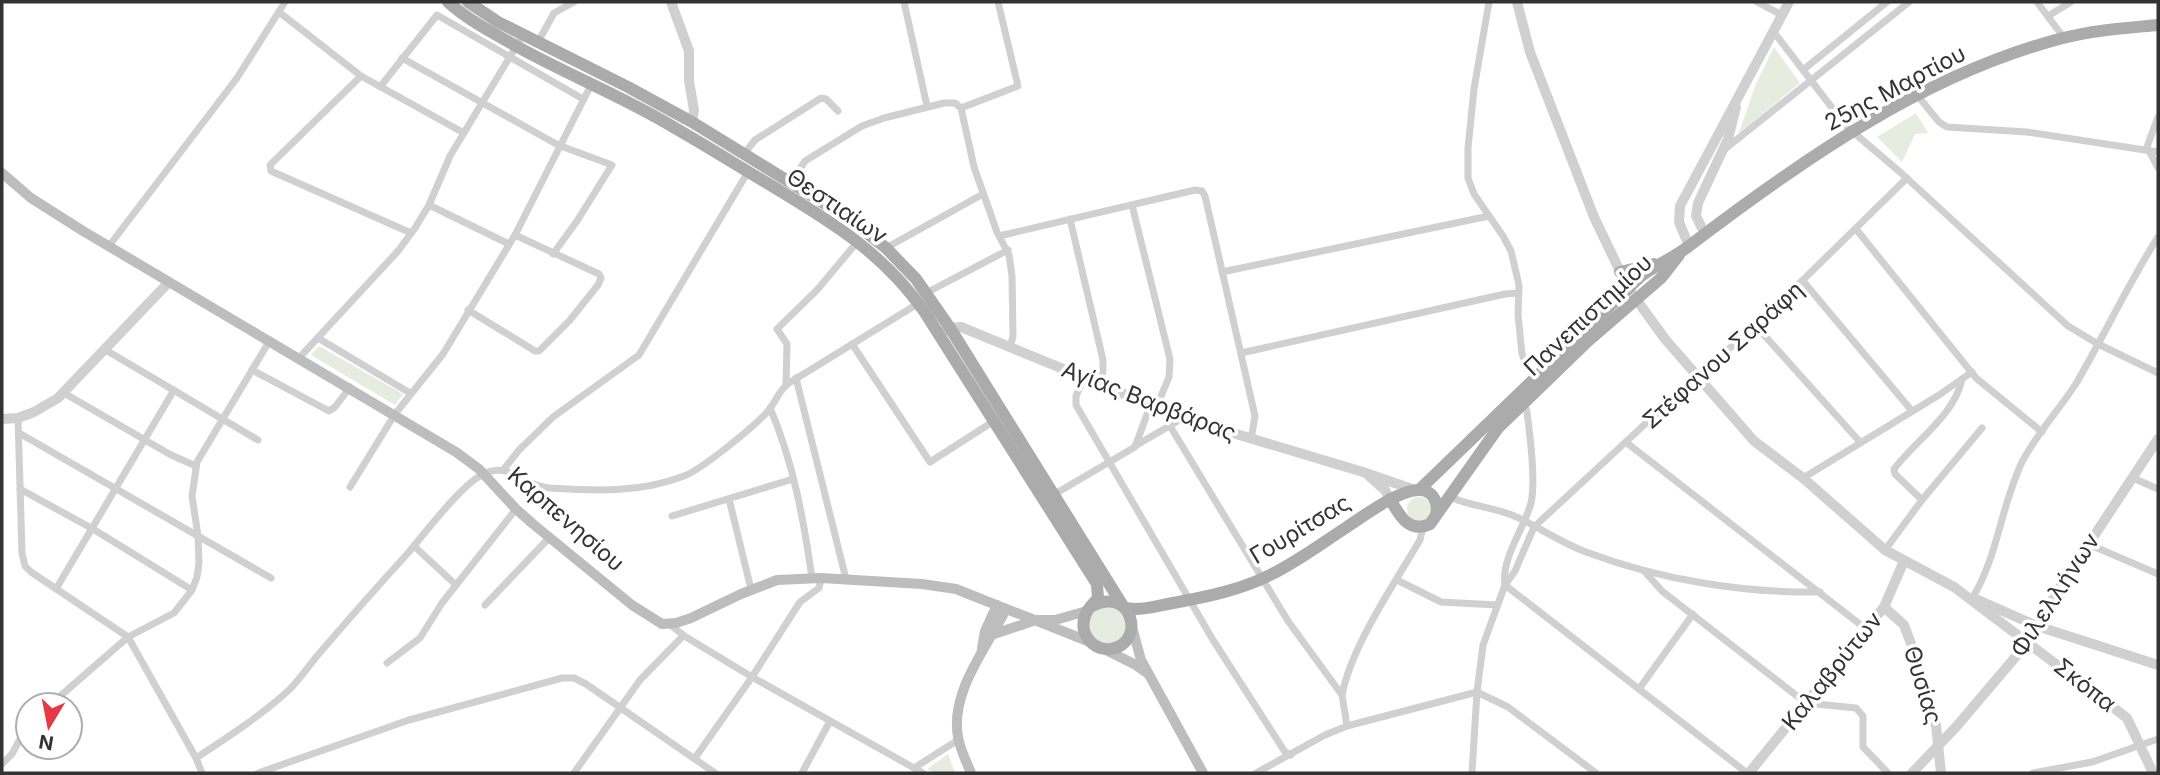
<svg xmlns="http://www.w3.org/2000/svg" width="2160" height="775" font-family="Inter,sans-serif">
<rect width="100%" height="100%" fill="#fff"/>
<!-- green -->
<g fill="#e6ecdf">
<polygon points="1774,47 1800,83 1739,133 1755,86"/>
<polygon points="1916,113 1928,133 1915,134 1902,162 1877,137"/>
<polygon points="319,346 403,394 395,405 311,355"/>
<circle cx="1419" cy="509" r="12"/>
<circle cx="1107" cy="625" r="19"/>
<polygon points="948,754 955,773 935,773 927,769"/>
</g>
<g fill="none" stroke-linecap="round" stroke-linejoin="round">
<!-- minor -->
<g stroke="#d0d0d0" stroke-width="7">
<polyline points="904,2 927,106"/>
<polyline points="1489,2 1474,89 1468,148 1468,178 1474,194 1503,236 1511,251 1519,285 1518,315 1522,354 1527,366 1536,376"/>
<polyline points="1757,2 1782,15"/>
<polyline points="2037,2 2064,38"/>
<polyline points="279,12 361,76"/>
<polyline points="2048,16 2071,2"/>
<polyline points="1773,31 1846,126 1900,172 2068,326 2098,344 2158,373"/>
<polyline points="538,42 554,13 574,2"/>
<polyline points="402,58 558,145 612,165 577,221 553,254"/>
<polyline points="1803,70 1887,2"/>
<polyline points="380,87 437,15 583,99"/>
<polyline points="1918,96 1939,122 1947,127 2027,132 2158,152"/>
<polyline points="961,108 1018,86 998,2"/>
<polyline points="2158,117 2147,147 2158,168"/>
<polyline points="1725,149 1909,2"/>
<polyline points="744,154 755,140 821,98 826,99 838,111"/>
<polyline points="791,183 805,161 862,126 884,118 944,103 955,103 961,108 974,167 997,232 1009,255 1012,276 1013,336 1010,347"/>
<polyline points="429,205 509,244"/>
<polyline points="1132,205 1170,359 1169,377 1156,408"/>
<polyline points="1070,219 1103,360 1103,371 1099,384"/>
<polyline points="1856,229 1976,378 2042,432"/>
<polyline points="411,233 271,171 270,165 361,76 464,133"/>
<polyline points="999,236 1195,190 1202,191 1205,196 1255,416 1251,440"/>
<polyline points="109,246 237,78 285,2"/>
<polyline points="886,248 983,194"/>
<polyline points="1222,272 1489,216"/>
<polyline points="1803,281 1912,411"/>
<polyline points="926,293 1008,250"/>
<polyline points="468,310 535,351 539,351 570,320 598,285 601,278 599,274 515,235"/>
<polyline points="1756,326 1860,442"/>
<polyline points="318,338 410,393"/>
<polyline points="852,344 930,462 994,421"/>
<polyline points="104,349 258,440"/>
<polyline points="1241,353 1505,294 1518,293"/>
<polyline points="300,357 398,251 415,228 429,205 450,156 523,35"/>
<polyline points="252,370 329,411 335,407 350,387"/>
<polyline points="796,378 846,579"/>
<polyline points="1084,378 1076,396 1076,405 1213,640 1285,752 1291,755"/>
<polyline points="786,385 787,344 777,329 817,290 858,241"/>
<polyline points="64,393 171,455 196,466"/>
<path d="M770 408C793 461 804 521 812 578"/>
<polyline points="18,418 22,553 25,566 31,572 128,637 196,758 202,773"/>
<polyline points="1170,426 1288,621 1342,695 1347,726"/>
<polyline points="19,433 271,578"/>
<polyline points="1627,443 1866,629"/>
<polyline points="1135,446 1183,418"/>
<polyline points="504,469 519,450 553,417 639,355 749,170"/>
<polyline points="1803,478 1939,395 1972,372"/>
<polyline points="2133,478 2158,489"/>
<polyline points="350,487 395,414 443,354 515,235 592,83"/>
<polyline points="20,489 93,529 192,590"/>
<polyline points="1053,495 1135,447 1150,406"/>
<path d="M1450 497C1470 506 1492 507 1512 515 1538 526 1562 544 1589 553 1661 580 1743 593 1820 592"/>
<polyline points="729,499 751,589"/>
<path d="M1922 500 1895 474 1894 469C1915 441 1955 415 1962 379"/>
<polyline points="672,516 793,479"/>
<polyline points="2088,544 2158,574"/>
<polyline points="414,546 456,585"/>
<polyline points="1885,550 1922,500 1982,428"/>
<polyline points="1645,572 1662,591 1806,703 1856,708 1863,716 1863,747 1888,773"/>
<polyline points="1397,580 1441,602 1497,605"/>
<polyline points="1505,585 1747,773"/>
<path d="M1505 585C1501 558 1524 529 1531 503 1536 481 1530 436 1527 412L1524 403"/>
<polyline points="56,589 174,390"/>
<path d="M1973 597C1998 555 2001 506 2022 462 2037 433 2060 409 2077 382 2105 334 2128 284 2158 237"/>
<polyline points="485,605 550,537"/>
<polyline points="669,624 686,637 752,677 923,773"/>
<polyline points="387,663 420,638 442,603 516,509"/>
<polyline points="1639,689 1693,614"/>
<path d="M1342 695C1351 647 1394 584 1420 540L1423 527"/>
<polyline points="50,705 128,637 174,613 192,590 197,577 199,563 198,536 192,496 197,462 270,340"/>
<path d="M196 758C228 737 262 715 290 689 300 679 308 667 317 656 347 621 377 587 408 553 425 533 459 488 480 476 509 459 520 485 549 488 595 491 640 493 684 476 701 470 755 426 768 411 777 401 777 392 789 383L919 303"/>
<polyline points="695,758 752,677 800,602 819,588 821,578"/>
<polyline points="2,764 12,754 28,724"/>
<polyline points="914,768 958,740"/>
<polyline points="258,773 409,720 562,678 574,678 586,684 715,773"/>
<polyline points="574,773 640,680 683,636"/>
<polyline points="802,773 830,721"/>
<polyline points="1256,773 1325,735 1347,726 1477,692 1508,707 1596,773"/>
<polyline points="1472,773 1477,692 1483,645 1505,585 1515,571 1534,527 1698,375 1756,326 1907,178"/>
<polyline points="2033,773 2092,762 2158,739"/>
</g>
<!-- tertiary -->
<g stroke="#d0d0d0" stroke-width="10">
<polyline points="671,2 689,51 689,81 694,110 692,122"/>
<polyline points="1517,2 1530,52 1594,217 1628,288 1665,339 1754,441 1803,478 1885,550 1954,587 2127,718 2153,773"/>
<polyline points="1705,234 1696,216 1698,203 1728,139 1736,107"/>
<polyline points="1689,246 1679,222 1680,206 1789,2"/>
<polyline points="939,334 950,328 961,327 1183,418 1363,472 1415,490"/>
<polyline points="2,419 18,418 34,412 58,398 169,282"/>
<polyline points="1369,476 1385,490 1390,499"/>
<polyline points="1978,600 2037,626 2158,665"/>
<polyline points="1884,607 1904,625 1920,668 1936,725 1941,773"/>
<polyline points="1749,773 1884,607 1904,561"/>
<polyline points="1912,773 1956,727 2029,641 2057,592 2158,439"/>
</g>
<!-- secondary -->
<g stroke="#bdbdbd" stroke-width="10">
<polyline points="2,173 31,198 83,231 456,452 479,469 516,509 533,524 632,605 662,624 676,623 691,618 741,594 777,580 821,578 922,584 956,589 1090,642"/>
<polyline points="1132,627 1141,660 1203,773"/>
<polyline points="994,634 1036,620 1055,620 1087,611"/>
<polyline points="982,648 985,631 997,605"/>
<polyline points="1104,649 1134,664 1147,673"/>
<path d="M971 773C966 761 960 749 958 737 950 691 987 648 1006 609"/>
</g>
<!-- primary -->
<g stroke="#ababab" stroke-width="12">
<path d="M448 2C468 20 493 33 516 46 568 75 624 97 675 128 708 147 740 167 772 186 832 222 883 253 924 311L1097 584 1098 598C1093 604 1087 609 1085 616 1079 633 1092 651 1111 649 1147 643 1132 585 1092 606"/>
<polyline points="468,2 498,22 628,87 692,122 848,218 886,248 916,279 950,328 1123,606"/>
<polyline points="1620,272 1654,264"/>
<path d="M1419 490 1640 277C1655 265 1674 258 1689 246 1802 160 1924 74 2063 38 2094 30 2127 28 2158 25"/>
<path d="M1390 499C1399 515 1409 534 1430 524L1498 428 1588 341 1661 278 1679 255"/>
<path d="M1125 608C1141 611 1157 606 1173 603 1206 597 1240 590 1270 575 1297 562 1322 543 1347 527 1365 515 1397 491 1418 490 1433 489 1439 503 1436 515"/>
</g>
</g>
<g text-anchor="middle" stroke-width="7" stroke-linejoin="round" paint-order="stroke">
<!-- street labels -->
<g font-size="23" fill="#333" stroke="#fff">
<text transform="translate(1895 88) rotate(-28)" y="8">25ης Μαρτίου</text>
<text transform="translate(837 206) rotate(34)" y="8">Θεστιαίων</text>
<text transform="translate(1588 315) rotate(-43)" y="8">Πανεπιστημίου</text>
<text transform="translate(1723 355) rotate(-42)" y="8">Στέφανου Σαράφη</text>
<text transform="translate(1149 401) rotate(21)" y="8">Αγίας Βαρβάρας</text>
<text transform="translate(566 519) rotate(41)" y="8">Καρπενησίου</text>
<text transform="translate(1300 529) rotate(-31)" y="8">Γουρίτσας</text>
<text transform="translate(2055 595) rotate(-57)" y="8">Φιλελλήνων</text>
<text transform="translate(1832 671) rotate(-51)" y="8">Καλαβρύτων</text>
<text transform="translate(1923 685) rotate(73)" y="8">Θυσίας</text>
<text transform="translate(2085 685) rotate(38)" y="8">Σκόπα</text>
</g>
</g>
<!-- border -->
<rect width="2160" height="775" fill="none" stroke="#333333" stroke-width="7"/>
<!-- north arrow -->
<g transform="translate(49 726) rotate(190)"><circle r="33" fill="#ffffff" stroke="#adadad" stroke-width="2"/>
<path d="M0-5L12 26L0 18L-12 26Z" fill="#e63946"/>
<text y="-10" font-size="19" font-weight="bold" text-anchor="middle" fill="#333333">N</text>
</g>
</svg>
